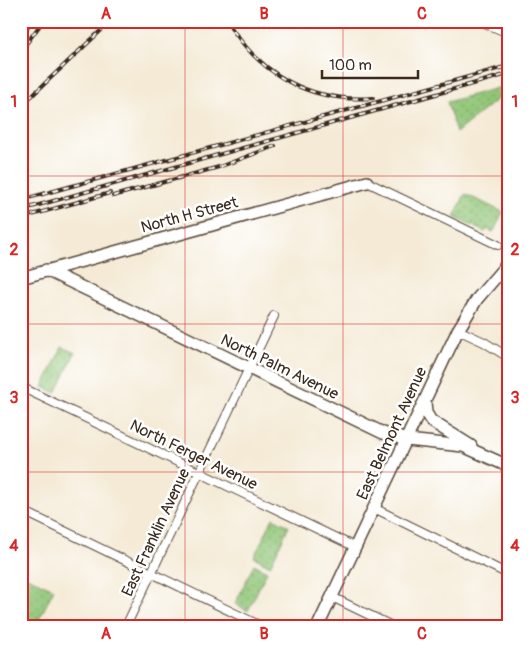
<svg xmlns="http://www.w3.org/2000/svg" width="529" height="647" font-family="Pangolin,sans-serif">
<defs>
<pattern id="grass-dots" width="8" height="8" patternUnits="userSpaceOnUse" patternTransform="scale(1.25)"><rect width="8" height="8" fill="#8fc475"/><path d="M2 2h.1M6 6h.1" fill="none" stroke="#769f5f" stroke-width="1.8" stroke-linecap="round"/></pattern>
</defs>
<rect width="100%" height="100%" fill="#fff"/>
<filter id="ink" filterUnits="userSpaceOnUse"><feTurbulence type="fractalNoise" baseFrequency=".02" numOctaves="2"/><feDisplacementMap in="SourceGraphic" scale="10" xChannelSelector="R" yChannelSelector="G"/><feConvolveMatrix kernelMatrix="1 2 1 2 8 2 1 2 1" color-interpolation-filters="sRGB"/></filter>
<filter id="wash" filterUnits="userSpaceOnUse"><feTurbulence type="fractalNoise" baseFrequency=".0096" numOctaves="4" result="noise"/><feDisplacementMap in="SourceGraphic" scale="20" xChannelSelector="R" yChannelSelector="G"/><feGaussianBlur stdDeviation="1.12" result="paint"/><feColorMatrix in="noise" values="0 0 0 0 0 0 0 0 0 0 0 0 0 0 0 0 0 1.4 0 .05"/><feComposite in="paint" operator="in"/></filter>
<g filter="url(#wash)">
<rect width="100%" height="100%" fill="#f4ead5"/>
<!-- grass -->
<g fill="url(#grass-dots)" stroke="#65774a">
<polygon points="508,85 508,90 456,133 447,102"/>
<polygon points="465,194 503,212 494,231 493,232 487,229 485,232 454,217"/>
<polygon points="62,347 75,353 56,393 43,387"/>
<polygon points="273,518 289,526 270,566 254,557"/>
<polygon points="254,564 267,571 248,611 235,604"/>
<polygon points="21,574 54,589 36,626 28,626 21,608"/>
</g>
</g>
<g filter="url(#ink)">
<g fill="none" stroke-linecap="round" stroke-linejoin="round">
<defs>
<g id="street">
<polyline points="480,21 508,33"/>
<polyline points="367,182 498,245"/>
<polyline points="458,330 484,342 508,357"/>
<polyline points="21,387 355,547"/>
<polyline points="374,508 508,574"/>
<polyline points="21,510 261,626"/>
<polyline points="332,597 392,626"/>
<polyline points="126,626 274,316"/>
</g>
<g id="secondary">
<polyline points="46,270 383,433 407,440 463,446 508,466"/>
<polyline points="21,278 367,182"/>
<polyline points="425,402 426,413 431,421 471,446"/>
<polyline points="318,626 458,330 477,299 508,263"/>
</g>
</defs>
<!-- street casing -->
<use href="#street" stroke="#574739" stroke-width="10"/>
<!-- secondary casing -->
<use href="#secondary" stroke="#574739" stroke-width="14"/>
<!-- street -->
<use href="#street" stroke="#fff" stroke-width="8"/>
<!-- secondary -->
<use href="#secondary" stroke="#fff" stroke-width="11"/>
<defs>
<g id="rail">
<path d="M227 21C260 75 310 103 373 98"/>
<polyline points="21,38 31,21"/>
<polyline points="21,54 26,44 43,21"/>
<polyline points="21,106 111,21"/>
<polyline points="113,196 219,167 275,146"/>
<polyline points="21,200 508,66"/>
<polyline points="21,210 508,74"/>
<polyline points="21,218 110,193"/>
</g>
</defs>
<!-- rail casing -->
<use href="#rail" stroke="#3b2a1e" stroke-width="4"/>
<!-- rail -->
<use href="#rail" stroke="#fff" stroke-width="2" stroke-dasharray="5.5" stroke-linecap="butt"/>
</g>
</g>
<!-- grid -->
<path fill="none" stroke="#d62828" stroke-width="1" stroke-opacity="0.55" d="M185 21V626M343 21V626M21 176H508M21 324H508M21 472H508"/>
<g text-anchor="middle" stroke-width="5" stroke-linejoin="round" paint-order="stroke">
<!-- street labels -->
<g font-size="16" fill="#3b2a1e" stroke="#fff">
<text transform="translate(189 214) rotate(-15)" y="6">North H Street</text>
<text transform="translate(280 366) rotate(26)" y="6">North Palm Avenue</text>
<text transform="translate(391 433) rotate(-65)" y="6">East Belmont Avenue</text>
<text transform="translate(194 454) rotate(26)" y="6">North Ferger Avenue</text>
<text transform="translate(155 532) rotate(-65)" y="6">East Franklin Avenue</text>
</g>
</g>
<!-- margin -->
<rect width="529" height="647" fill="none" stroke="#fff" stroke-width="55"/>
<!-- scale -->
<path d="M322 70v8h96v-8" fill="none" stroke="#3b2a1e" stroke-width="2.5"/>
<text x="329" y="70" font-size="15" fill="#3b2a1e" stroke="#ffffff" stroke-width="4" paint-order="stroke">100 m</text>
<rect x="28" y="28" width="474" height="592" fill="none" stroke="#d62828" stroke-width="2"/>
<g font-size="16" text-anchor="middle" font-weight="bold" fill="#d62828">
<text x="106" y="19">A</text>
<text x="264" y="19">B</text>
<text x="422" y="19">C</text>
<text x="14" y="107">1</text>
<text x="515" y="107">1</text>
<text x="14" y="255">2</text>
<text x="515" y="255">2</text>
<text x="14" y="403">3</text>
<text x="515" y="403">3</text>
<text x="14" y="551">4</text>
<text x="515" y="551">4</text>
<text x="106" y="639">A</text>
<text x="264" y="639">B</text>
<text x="422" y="639">C</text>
</g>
</svg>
